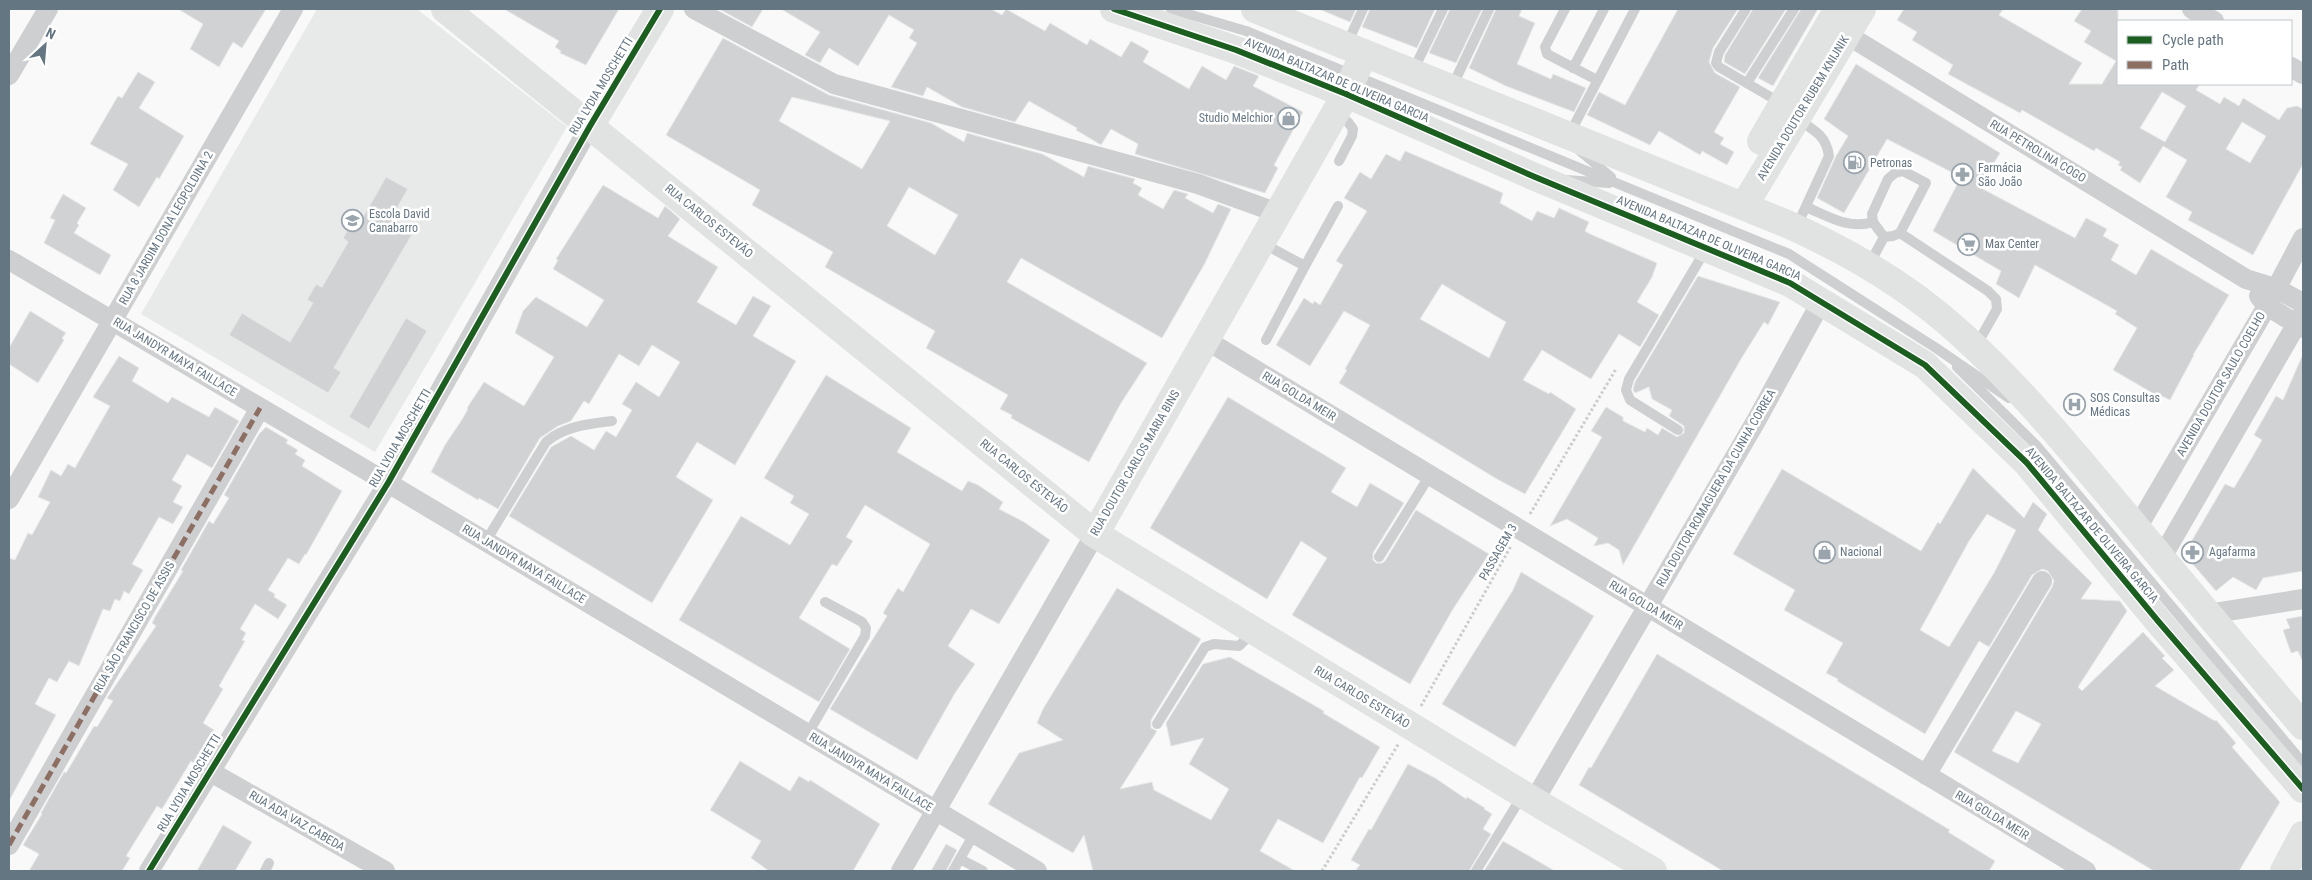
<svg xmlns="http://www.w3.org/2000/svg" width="2312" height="880" font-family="'Roboto Condensed',sans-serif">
<rect width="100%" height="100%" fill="#f9f9f9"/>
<!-- built -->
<polygon fill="#e8e9e9" points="317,9 417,9 567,127 375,452 141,314"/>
<!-- building -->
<g fill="#d0d2d3" stroke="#e8e8e8" fill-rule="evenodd">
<polygon points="178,9 266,9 242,48 233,42 219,67 190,49 203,24"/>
<polygon points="504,9 619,9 586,65 560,53 561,51 555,47 559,41"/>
<polygon points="719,9 763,9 752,27"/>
<polygon points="781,9 991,9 1002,15 1006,9 1045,31 1050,23 1087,45 1090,39 1121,57 1131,41 1149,51 1143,62 1189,89 1202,66 1226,80 1234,66 1259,76 1253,86 1303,112 1274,165 1278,168 1265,193 1135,154 1138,144 1111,129 1101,145 1076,130 1077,128 1029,101 1015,122 962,107 927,87 923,96 891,87 917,43 909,38 914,30 889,15 858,66 829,48 820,63 805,55 820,32"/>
<polygon points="1319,9 1356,9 1350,22"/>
<polygon points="1370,9 1435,9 1417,48 1362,27"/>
<polygon points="1450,9 1482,9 1456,63 1429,53"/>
<polygon points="1496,9 1522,9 1519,16 1535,23 1517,64 1551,79 1553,74 1586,88 1574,112 1506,86 1469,68"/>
<polygon points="1678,9 1738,9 1713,48 1709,62 1715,73 1740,87 1714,132 1724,138 1720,144 1734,152 1727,165 1702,151 1700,155 1659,131 1650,145 1587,115 1599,92 1625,105"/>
<polygon points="1753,9 1786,9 1745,74 1724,62 1725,55"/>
<polygon points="1801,9 1818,9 1773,86 1758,78"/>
<path d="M1904 9H2003L1999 15 2082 63 2069 84H2102L2116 61 2084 42 2091 31 2074 21 2082 9H2118V84H2200L2196 90 2220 104 2224 97 2239 106 2243 98 2279 120 2287 108 2297 106 2303 109V164L2253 255 2188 220 2192 212 2166 197 2187 160 2163 146 2140 183 2120 170 2122 167 2118 165 2120 162 2096 148 2094 151 2022 110 2020 113 1948 74 1953 65 1912 40 1917 32 1897 20ZM2162 92 2186 106 2165 142 2140 128ZM2242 122 2266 136 2250 163 2226 149Z"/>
<path d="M723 38 829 95 931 123 964 142 967 133 1042 154 1084 177 1088 166 1135 179 1133 183 1142 188 1138 195 1163 209 1174 190 1188 194 1185 198 1213 213 1218 204 1231 209 1205 263 1162 338 1021 258 1007 282 1147 363 1121 403 1089 462 1011 418 1012 415 1000 409 1008 395 926 348 935 331 825 267 833 252 752 205 760 190 666 135ZM792 97 890 121 862 169 779 121ZM909 187 958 215 935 255 887 226Z"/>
<polygon points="1856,64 2000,153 1979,187 2075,238 2086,218 2107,229 2103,236 2119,245 2111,260 2136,275 2151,249 2229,295 2193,355 2194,355 2170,400 2162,396 2161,398 2113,370 2137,328 2115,314 2117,311 2035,265 2019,298 1996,284 2001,271 1933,231 1961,177 1887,139 1844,213 1817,198 1836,156 1848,136 1824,119"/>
<polygon points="138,72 155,82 139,108 184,136 159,179 157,177 139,207 113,190 128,164 90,144 118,96 122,98"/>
<path d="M1405 151 1503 193 1500 203 1532 221 1537 211 1554 218 1559 208 1589 222 1585 231 1590 234 1657 263 1652 277 1637 302 1659 315 1640 347 1619 334 1591 379 1542 350 1523 380 1549 394 1550 392 1576 409 1525 494 1497 479 1339 383 1347 370 1345 369 1370 325 1344 311 1310 366 1276 345 1304 298 1313 304 1314 301 1320 305 1343 265 1336 261 1367 211 1344 198 1360 172 1371 179 1386 154 1400 161ZM1442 284 1506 322 1489 358 1420 319Z"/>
<polygon points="386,177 408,189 391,218 414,231 334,368 341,372 328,393 229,335 242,313 290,342 313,303 307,300 316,284 322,287 348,242 343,238 352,223 358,226"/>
<polygon points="603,185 658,218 665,206 680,219 668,236 718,267 697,302 736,325 753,296 771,306 753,336 796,361 735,465 697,442 676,477 713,500 652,603 509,516 551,447 571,436 594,450 606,431 616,437 632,410 622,404 636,382 659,397 680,362 652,345 639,366 619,354 589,404 584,401 571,421 558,426 540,438 498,509 479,498 478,500 431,472 445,445 463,418 468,409 467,408 484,382 524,406 554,357 515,333 523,311 536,297 587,327 604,300 553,269 558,260 556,259"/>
<polygon points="63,194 86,208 77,223 79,225 74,233 111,255 100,275 44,243 55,220 50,218"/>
<polygon points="1698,276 1780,302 1768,325 1764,322 1741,359 1623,565 1619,550 1608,543 1594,546 1598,538 1567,519 1550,526 1602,437 1591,431 1606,407 1623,417 1623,421 1645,432 1647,428 1658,435 1662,428 1677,437 1684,433 1684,426 1669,416 1672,410 1652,399 1649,387 1635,393 1633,390 1635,382"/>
<polygon points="30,311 66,333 62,338 64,340 38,383 9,364 9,348"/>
<polygon points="406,318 427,331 369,429 349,417"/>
<polygon points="2303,354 2303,571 2263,578 2256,590 2233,577 2216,591 2184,554 2225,484 2234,488 2250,461 2262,440 2254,435 2276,396 2283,400"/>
<polygon points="119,356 139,368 132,381 168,403 172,397 209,417 215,407 239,421 212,468 187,454 172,480 182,486 173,502 183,507 173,524 159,517 132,564 143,570 129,594 124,591 120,601 115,599 110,611 103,609 79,666 69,661 57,682 49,678 35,704 56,715 9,801 9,558 15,560 28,533 32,535 50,502 38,497 51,470 61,476 68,464 75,468 110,406 93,397"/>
<polygon points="826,375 911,428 897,452 962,491 968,481 978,485 1003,502 999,509 1024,522 1050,540 999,624 971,609 948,646 975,664 955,693 917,760 830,709 887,616 883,613 898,588 903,592 930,544 865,505 846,537 853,541 837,566 832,564 799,618 850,649 819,702 679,620 741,516 790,545 809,514 790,503 794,496 764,478"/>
<polygon points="1228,397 1346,468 1331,492 1357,507 1370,483 1404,503 1373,553 1373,560 1376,563 1382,563 1385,561 1416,510 1489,554 1453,609 1410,684 1292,615 1327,558 1301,541 1267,599 1150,528"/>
<polygon points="266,427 288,440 286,443 298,450 295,454 305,460 302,466 342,491 306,555 305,554 299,564 288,558 268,590 275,594 274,597 287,605 278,619 255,604 240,629 246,633 242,640 245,641 219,686 223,689 203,723 214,730 194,763 191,761 162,809 157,806 126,856 130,858 122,871 29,871 39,854 23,845 42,814 41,813 64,772 66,773 94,726 97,727 113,701 107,698 156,626 152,623 155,617 183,571 181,570 209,521 213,524 229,498 224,495 259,434"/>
<path d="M1973 468 2024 518 2033 502 2047 514 2038 530 2092 583 2081 599 2120 601 2127 611 2078 687 2082 691 2143 632 2165 656 2162 658 2174 670 2155 686 2215 721 2216 720 2236 743 2232 747 2280 802 2239 871H2154L1954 752 2052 587 2054 581 2048 571 2042 569 2032 575 1989 647 1979 641 1925 734 1837 681 1838 679 1826 673 1843 643 1784 610 1795 590 1733 554 1782 469 1921 551 1938 522 1940 524ZM1987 514 2016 530 1994 573 1949 647 1920 630 1969 541ZM2016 711 2041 724 2018 763 1992 751Z"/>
<polygon points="1521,572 1594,616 1515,747 1442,704 1513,590"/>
<polygon points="1117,588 1201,639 1151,720 1151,728 1157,731 1120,789 1152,782 1154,790 1211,820 1229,789 1189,764 1204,738 1171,746 1166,723 1203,664 1230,657 1324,711 1323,713 1380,747 1362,778 1360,777 1323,843 1278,819 1260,851 1295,871 1093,871 1084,835 1073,853 988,804 1019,753 1063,740 1037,723 1043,709"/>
<polygon points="2303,616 2303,660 2302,660 2298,651 2291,653 2283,630 2290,628 2286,619"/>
<polygon points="1657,654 1950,830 1948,832 1995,861 1989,871 1723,871 1579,785 1589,767 1591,768"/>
<polygon points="740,761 790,791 799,776 809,782 810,780 880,824 853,871 769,871 751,858 761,841 710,810"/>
<polygon points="1408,764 1435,778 1466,799 1467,797 1485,808 1484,809 1492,814 1483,829 1491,834 1469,871 1355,871 1360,865 1351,860 1369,829 1371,830"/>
<polygon points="223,825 252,842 235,871 197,871"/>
<polygon points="1503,841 1555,871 1484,871"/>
<polygon points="946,844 957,850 946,871 931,871"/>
</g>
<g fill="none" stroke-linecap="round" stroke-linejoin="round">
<!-- path -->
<g stroke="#cbcccd" stroke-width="3" stroke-dasharray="2.5 2.5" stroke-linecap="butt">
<polyline points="1530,514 1616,369"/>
<polyline points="1421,706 1511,546"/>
<polyline points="1322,871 1399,743"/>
</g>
<!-- lane -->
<g stroke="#cecfd0" stroke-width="10">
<polyline points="1171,9 1246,31 1789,254 1936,348 2009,398"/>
<polyline points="1565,9 1545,47 1547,54 1597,80"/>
<polyline points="1746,9 1719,52 1716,63 1719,67 1781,103"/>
<polyline points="1347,44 1363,9"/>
<polyline points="1573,68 1604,9"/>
<polyline points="1413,71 1443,9"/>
<polyline points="1747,83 1794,9"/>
<polyline points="1452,87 1489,9"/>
<polyline points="1335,115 1348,122 1353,129 1352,136 1339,161"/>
<polyline points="1569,135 1635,9"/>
<polyline points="1580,151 1611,177"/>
<polygon points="1903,171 1926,183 1900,233 1893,236 1884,237 1873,222 1872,214 1888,179 1895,173"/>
<polyline points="1566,180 1609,183"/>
<path d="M1806 207C1828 216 1849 230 1873 222"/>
<path d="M1796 228 1829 156C1826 135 1814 130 1797 119"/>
<polyline points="1900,233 1988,291 1996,299 1997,309 1976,346"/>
<polyline points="1262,243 1305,266 1266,340"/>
<polyline points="1869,265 1884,237"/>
<polyline points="1305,266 1338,206"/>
<polyline points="1957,367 2036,445 2303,763"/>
<polyline points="1678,430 1630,400 1626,390 1629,379 1706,249"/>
<path d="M486 541 546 442C565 426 588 424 612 421"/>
<polyline points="1379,557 1430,475"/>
<polyline points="1157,724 1205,647 1214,644 1239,646 1254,631"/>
<polyline points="807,735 865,636 866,628 862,622 825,602"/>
<polyline points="960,859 983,871"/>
<polyline points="265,871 269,863"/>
<polyline points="953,871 974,834"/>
<polyline points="1476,871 1522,796"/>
</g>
<!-- street -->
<g stroke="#cecfd0" stroke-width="20">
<polyline points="694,9 834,84 1198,184 1278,213"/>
<polyline points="2192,9 2214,21"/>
<polyline points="1836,28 2246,279 2275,288 2303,303"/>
<polyline points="2291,67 2303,74"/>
<polyline points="9,75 48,9"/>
<polyline points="9,260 388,483 1037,871"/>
<polyline points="2259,296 2267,306 2303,328"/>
<polyline points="1206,340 2086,871"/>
<polyline points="9,499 293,9"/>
<polyline points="2137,528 2267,306 2303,238"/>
<polyline points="2162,557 2303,313"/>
<polyline points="2208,614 2303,599"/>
<polyline points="209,771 385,871"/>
<polyline points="1926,775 2042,581"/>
<polyline points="1534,801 1756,421 1821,302"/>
<polyline points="9,845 260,408"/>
<polyline points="149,871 388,483 590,126"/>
<polyline points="901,871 1095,534"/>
</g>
<!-- secondary -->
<g stroke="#e1e2e2" stroke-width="28">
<polyline points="445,9 1095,534 1534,801 1653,871"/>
<polyline points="590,126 660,9"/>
<polyline points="1761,141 1838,9"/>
<polyline points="1744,206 1862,9"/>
<polyline points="1095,534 1346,94 1364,53"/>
<polyline points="2284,871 2303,835"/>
</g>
<!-- primary -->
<g stroke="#e1e2e2" stroke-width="28">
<polyline points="1114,9 1236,50 1346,94 1535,177 1790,283 1925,365 2027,463 2158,621 2303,789"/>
<path d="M1255 9 1787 224C1850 252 1911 288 1962 335 2024 391 2076 456 2130 520 2187 589 2245 658 2303 726"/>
</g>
<!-- quiet -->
<polyline stroke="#8d6e63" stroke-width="5" stroke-dasharray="10 5" stroke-linecap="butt" points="9,845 260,408"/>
<defs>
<g id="cycleway">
<polyline points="1114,9 1236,50 1346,94 1535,177 1790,283 1925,365 2027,463 2158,621 2303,789"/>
<polyline points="149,871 388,483 590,126 660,9"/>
</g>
</defs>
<!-- cycleway casing -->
<use href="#cycleway" stroke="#fff" stroke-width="9"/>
<!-- cycleway -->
<use href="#cycleway" stroke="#1b5e20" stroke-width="6"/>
</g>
<!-- icons -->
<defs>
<symbol id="shop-ring" viewBox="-11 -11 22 22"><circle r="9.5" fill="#fff" stroke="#99a4ac" stroke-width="1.5"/><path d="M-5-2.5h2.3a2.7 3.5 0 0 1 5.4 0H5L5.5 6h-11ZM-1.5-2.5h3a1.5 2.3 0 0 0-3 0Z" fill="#99a4ac"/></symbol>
<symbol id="fuel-ring" viewBox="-11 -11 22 22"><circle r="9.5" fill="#fff" stroke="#99a4ac" stroke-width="1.5"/><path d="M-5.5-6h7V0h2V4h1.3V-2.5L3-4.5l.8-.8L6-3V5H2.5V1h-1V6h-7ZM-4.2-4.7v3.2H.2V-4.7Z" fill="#99a4ac"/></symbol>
<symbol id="pharmacy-ring" viewBox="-11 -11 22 22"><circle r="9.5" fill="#fff" stroke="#99a4ac" stroke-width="1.5"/><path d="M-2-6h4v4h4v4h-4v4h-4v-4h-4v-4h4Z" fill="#99a4ac"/></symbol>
<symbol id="school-ring" viewBox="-11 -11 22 22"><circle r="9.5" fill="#fff" stroke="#99a4ac" stroke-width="1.5"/><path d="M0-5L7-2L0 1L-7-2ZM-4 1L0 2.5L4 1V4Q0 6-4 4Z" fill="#99a4ac"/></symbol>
<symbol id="supermarket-ring" viewBox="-11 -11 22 22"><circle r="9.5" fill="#fff" stroke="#99a4ac" stroke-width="1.5"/><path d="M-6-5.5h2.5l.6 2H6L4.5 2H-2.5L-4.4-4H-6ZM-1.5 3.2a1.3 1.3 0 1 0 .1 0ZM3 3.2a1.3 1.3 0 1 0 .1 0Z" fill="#99a4ac"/></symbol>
<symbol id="hospital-ring" viewBox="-11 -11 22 22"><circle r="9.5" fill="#fff" stroke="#99a4ac" stroke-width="1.5"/><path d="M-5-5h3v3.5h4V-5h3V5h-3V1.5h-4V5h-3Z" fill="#99a4ac"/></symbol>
</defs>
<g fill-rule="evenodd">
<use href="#shop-ring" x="1276" y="106" width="25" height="25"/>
<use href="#fuel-ring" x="1842" y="150" width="25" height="25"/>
<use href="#pharmacy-ring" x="1950" y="162" width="25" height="25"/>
<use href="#school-ring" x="340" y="208" width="25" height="25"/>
<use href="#supermarket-ring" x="1956" y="232" width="25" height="25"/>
<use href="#hospital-ring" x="2062" y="392" width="25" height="25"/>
<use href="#shop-ring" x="1812" y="540" width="25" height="25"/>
<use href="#pharmacy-ring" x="2180" y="540" width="25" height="25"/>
</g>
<g text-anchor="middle" stroke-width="5" stroke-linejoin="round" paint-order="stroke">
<!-- street labels -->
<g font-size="12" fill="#657683" stroke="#fff">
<text transform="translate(1337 80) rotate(23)" y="4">AVENIDA BALTAZAR DE OLIVEIRA GARCIA</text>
<text transform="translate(601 86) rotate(-59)" y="4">RUA LYDIA MOSCHETTI</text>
<text transform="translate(1803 108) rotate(-59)" y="4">AVENIDA DOUTOR RUBEM KNIJNIK</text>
<text transform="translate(2038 151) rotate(31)" y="4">RUA PETROLINA COGO</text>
<text transform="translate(709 221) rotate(39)" y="4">RUA CARLOS ESTEVÃO</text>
<text transform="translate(166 228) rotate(-60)" y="4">RUA 8 JARDIM DONA LEOPOLDINA 2</text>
<text transform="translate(1709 238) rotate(23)" y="4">AVENIDA BALTAZAR DE OLIVEIRA GARCIA</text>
<text transform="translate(175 357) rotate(31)" y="4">RUA JANDYR MAYA FAILLACE</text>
<text transform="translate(2221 384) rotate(-60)" y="4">AVENIDA DOUTOR SAULO COELHO</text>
<text transform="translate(1299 396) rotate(31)" y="4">RUA GOLDA MEIR</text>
<text transform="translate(400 438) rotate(-60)" y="4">RUA LYDIA MOSCHETTI</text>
<text transform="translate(1135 463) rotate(-60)" y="4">RUA DOUTOR CARLOS MARIA BINS</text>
<text transform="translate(1024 476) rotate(39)" y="4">RUA CARLOS ESTEVÃO</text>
<text transform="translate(1716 488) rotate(-60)" y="4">RUA DOUTOR ROMAGUERA DA CUNHA CORREA</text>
<text transform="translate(2092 525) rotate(50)" y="4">AVENIDA BALTAZAR DE OLIVEIRA GARCIA</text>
<text transform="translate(1498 552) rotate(-60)" y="4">PASSAGEM 3</text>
<text transform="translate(524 564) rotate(31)" y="4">RUA JANDYR MAYA FAILLACE</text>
<text transform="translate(1646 605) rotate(31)" y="4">RUA GOLDA MEIR</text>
<text transform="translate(134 627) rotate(-60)" y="4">RUA SÃO FRANCISCO DE ASSIS</text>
<text transform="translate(1362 697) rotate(31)" y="4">RUA CARLOS ESTEVÃO</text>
<text transform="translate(871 772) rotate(31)" y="4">RUA JANDYR MAYA FAILLACE</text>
<text transform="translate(189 783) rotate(-59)" y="4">RUA LYDIA MOSCHETTI</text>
<text transform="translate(1992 815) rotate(31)" y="4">RUA GOLDA MEIR</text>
<text transform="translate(297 821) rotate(30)" y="4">RUA ADA VAZ CABEDA</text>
</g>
<!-- poi labels -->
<g font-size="12" fill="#657683" stroke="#fff" text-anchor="start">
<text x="1273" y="122" text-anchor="end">Studio Melchior</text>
<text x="1870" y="167">Petronas</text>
<text x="1978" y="172">Farmácia<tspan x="1978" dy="14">São João</tspan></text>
<text x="369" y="218">Escola David<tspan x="369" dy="14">Canabarro</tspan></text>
<text x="1985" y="248">Max Center</text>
<text x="2090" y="402">SOS Consultas<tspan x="2090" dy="14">Médicas</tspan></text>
<text x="1840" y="556">Nacional</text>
<text x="2209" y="556">Agafarma</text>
</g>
</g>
<!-- border -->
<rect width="2312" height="880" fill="none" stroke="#657683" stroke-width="20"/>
<!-- legend -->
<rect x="2117" y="20" width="175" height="65" fill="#ffffff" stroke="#c1c8cd"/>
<rect x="2127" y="36" width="25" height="8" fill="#1b5e20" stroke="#c1c8cd"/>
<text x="2162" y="45" font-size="15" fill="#657683">Cycle path</text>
<rect x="2127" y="61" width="25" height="8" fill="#8d6e63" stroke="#c1c8cd"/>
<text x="2162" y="70" font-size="15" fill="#657683">Path</text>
<!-- north arrow -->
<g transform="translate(45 45) rotate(26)" stroke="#ffffff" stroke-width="4" paint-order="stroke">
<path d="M0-4L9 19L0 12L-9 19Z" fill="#657683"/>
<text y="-8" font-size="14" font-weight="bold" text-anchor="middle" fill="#657683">N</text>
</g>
</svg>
